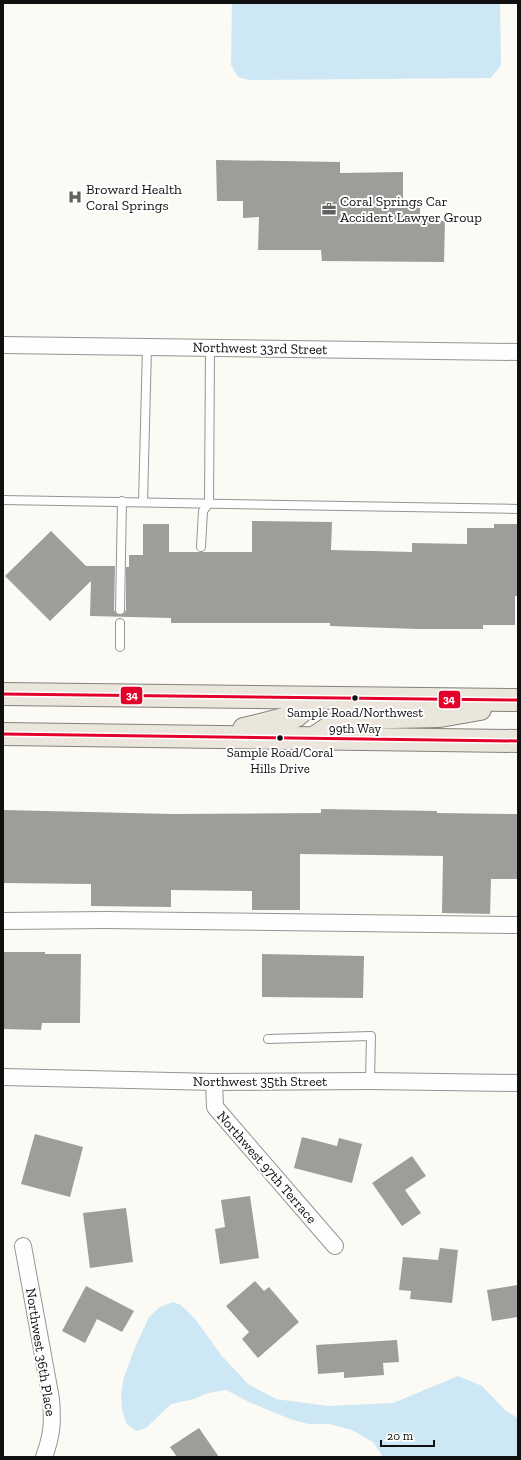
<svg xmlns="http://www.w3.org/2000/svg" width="521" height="1460" font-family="'Zilla Slab',serif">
<rect width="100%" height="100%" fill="#fbfaf5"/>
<!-- water -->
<g fill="#cde8f4">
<polygon points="232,3 500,3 501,65 491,78 249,80 238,77 231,65"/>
<polygon points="173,1302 181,1305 195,1319 222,1356 248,1384 276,1399 328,1406 393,1403 458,1376 482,1386 506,1411 518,1418 518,1457 383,1457 373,1442 352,1430 329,1424 308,1424 290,1419 249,1402 226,1390 208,1393 194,1399 171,1404 146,1428 136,1431 126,1423 122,1409 121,1398 123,1380 134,1350 149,1317 160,1307"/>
</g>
<!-- building -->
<g fill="#9f9d9a">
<polygon points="216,160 340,162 340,173 403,172 403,204 420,204 420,220 445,221 444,262 322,261 321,250 258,250 259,217 243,218 243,201 217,201"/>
<polygon points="252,521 332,522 331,550 412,552 412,543 467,544 467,528 494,528 494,524 518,524 518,596 515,596 515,625 483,625 483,629 418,629 330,626 330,623 171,623 171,618 90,616 91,581 50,621 5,576 51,531 86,566 115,566 114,610 117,614 120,615 124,613 126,610 126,567 129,567 129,555 143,555 143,524 169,524 169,552 252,552"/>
<polygon points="321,809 437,811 437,813 518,814 518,879 491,879 490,914 442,913 443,856 300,854 300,910 252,910 252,891 171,890 171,907 91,906 91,884 3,883 3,810 173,814 321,813"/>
<polygon points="3,952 45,952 45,954 81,954 80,1023 42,1023 41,1030 3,1029"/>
<polygon points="262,954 364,956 363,998 262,997"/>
<polygon points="35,1134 83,1147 70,1197 21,1184"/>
<polygon points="302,1137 337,1146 339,1138 362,1144 352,1183 294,1168"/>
<polygon points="412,1156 426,1176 405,1190 421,1213 402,1226 372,1183"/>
<polygon points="250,1196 259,1258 220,1264 215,1229 225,1227 221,1200"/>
<polygon points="126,1208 133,1262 90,1268 83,1213"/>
<polygon points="440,1248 458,1250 452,1303 410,1299 411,1291 399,1290 403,1257 438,1260"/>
<polygon points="255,1281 264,1291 269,1287 299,1322 258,1358 242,1339 249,1332 226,1306"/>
<polygon points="518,1285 518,1317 492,1321 487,1290"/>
<polygon points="86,1286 134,1311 122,1332 97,1319 85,1343 62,1331"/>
<polygon points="397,1340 399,1362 383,1363 384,1375 344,1378 344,1372 318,1374 316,1345"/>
<polygon points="199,1428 219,1457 177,1457 170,1447"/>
</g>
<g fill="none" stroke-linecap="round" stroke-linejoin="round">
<defs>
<g id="lane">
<polyline points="3,500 518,509"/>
<polyline points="143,502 147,347"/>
<polyline points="201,547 203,511 209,503 210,348"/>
<polyline points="120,610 122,501"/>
<polyline points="120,623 120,647"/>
<polyline points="268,1039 371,1036 370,1081"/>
</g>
<g id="street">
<polyline points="3,345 518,352"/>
<polyline points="3,921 106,920 518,925"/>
<polyline points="3,1077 214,1082 370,1081 518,1083"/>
<polyline points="214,1082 215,1107 335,1246"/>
<path d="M23 1246 51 1399C53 1423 52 1435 44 1457"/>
</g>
<g id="primary">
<polyline points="3,694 518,700"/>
<polyline points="244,729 296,716 307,707 314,698"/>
<polyline points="3,734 518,741"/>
<polyline points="314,738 344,718 440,716 480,709"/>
</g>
</defs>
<!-- lane casing -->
<use href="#lane" stroke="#959593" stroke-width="10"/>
<!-- street casing -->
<use href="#street" stroke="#959593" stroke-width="18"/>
<!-- primary casing -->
<use href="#primary" stroke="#838280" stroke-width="24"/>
<!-- lane -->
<use href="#lane" stroke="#fefefe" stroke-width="8"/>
<!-- street -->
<use href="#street" stroke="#fefefe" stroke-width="16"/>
<!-- primary -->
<use href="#primary" stroke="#ebe6db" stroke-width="22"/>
<defs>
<g id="bus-1">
<polyline points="3,694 518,700"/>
<polyline points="3,734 518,741"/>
</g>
</defs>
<!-- bus-1 casing -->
<use href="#bus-1" stroke="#fff" stroke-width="6"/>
<!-- bus-1 -->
<use href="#bus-1" stroke="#e4002b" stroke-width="3"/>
</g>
<!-- icons -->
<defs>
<symbol id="hospital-bare" viewBox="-9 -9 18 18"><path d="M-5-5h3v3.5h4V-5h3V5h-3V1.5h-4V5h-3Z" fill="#626160" stroke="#fff" stroke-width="2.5" paint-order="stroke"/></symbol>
<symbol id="office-bare" viewBox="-9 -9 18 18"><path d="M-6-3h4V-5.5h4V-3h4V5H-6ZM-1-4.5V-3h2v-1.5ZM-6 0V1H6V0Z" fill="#626160" stroke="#fff" stroke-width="2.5" paint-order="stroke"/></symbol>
</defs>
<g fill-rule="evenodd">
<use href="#hospital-bare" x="65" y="187" width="20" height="20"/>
<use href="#office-bare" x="319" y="199" width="20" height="20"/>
</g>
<!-- markers -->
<g fill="#0f0f0f" stroke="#fff" stroke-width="1.5">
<circle cx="355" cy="698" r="3.5"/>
<circle cx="280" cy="738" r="3.5"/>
</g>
<g text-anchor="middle" stroke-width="4" stroke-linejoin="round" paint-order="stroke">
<!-- bus labels -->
<g font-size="13" fill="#0f0f0f" stroke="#fff">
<text x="355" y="717">Sample Road/Northwest<tspan x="355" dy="16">99th Way</tspan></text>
<text x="280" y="757">Sample Road/Coral<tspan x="280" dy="16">Hills Drive</tspan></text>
</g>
<!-- poi labels -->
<g font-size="14" fill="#0f0f0f" stroke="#fff" text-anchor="start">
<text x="86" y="194">Broward Health<tspan x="86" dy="16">Coral Springs</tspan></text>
<text x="340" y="206">Coral Springs Car<tspan x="340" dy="16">Accident Lawyer Group</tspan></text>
</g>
<!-- street labels -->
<g font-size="14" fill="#0f0f0f" stroke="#fff">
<text transform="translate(260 348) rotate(1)" y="5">Northwest 33rd Street</text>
<text x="260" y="1086">Northwest 35th Street</text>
<text transform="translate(267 1167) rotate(49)" y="5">Northwest 97th Terrace</text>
<text transform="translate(41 1352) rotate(81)" y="5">Northwest 36th Place</text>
</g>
</g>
<g stroke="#fff" stroke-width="1.5">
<rect x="120" y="686" width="23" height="19" rx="4" fill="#e4002b"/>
<rect x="438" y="690" width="23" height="19" rx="4" fill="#e4002b"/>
</g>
<g font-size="11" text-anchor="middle" font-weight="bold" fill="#fff">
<text x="132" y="699">34</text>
<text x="449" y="703">34</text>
</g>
<!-- border -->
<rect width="521" height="1460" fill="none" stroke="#0f0f0f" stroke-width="8"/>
<!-- scale -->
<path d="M381 1440v6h53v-6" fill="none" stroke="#0f0f0f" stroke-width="2"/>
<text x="387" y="1440" font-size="12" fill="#0f0f0f" stroke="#ffffff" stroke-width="3" paint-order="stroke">20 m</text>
</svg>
